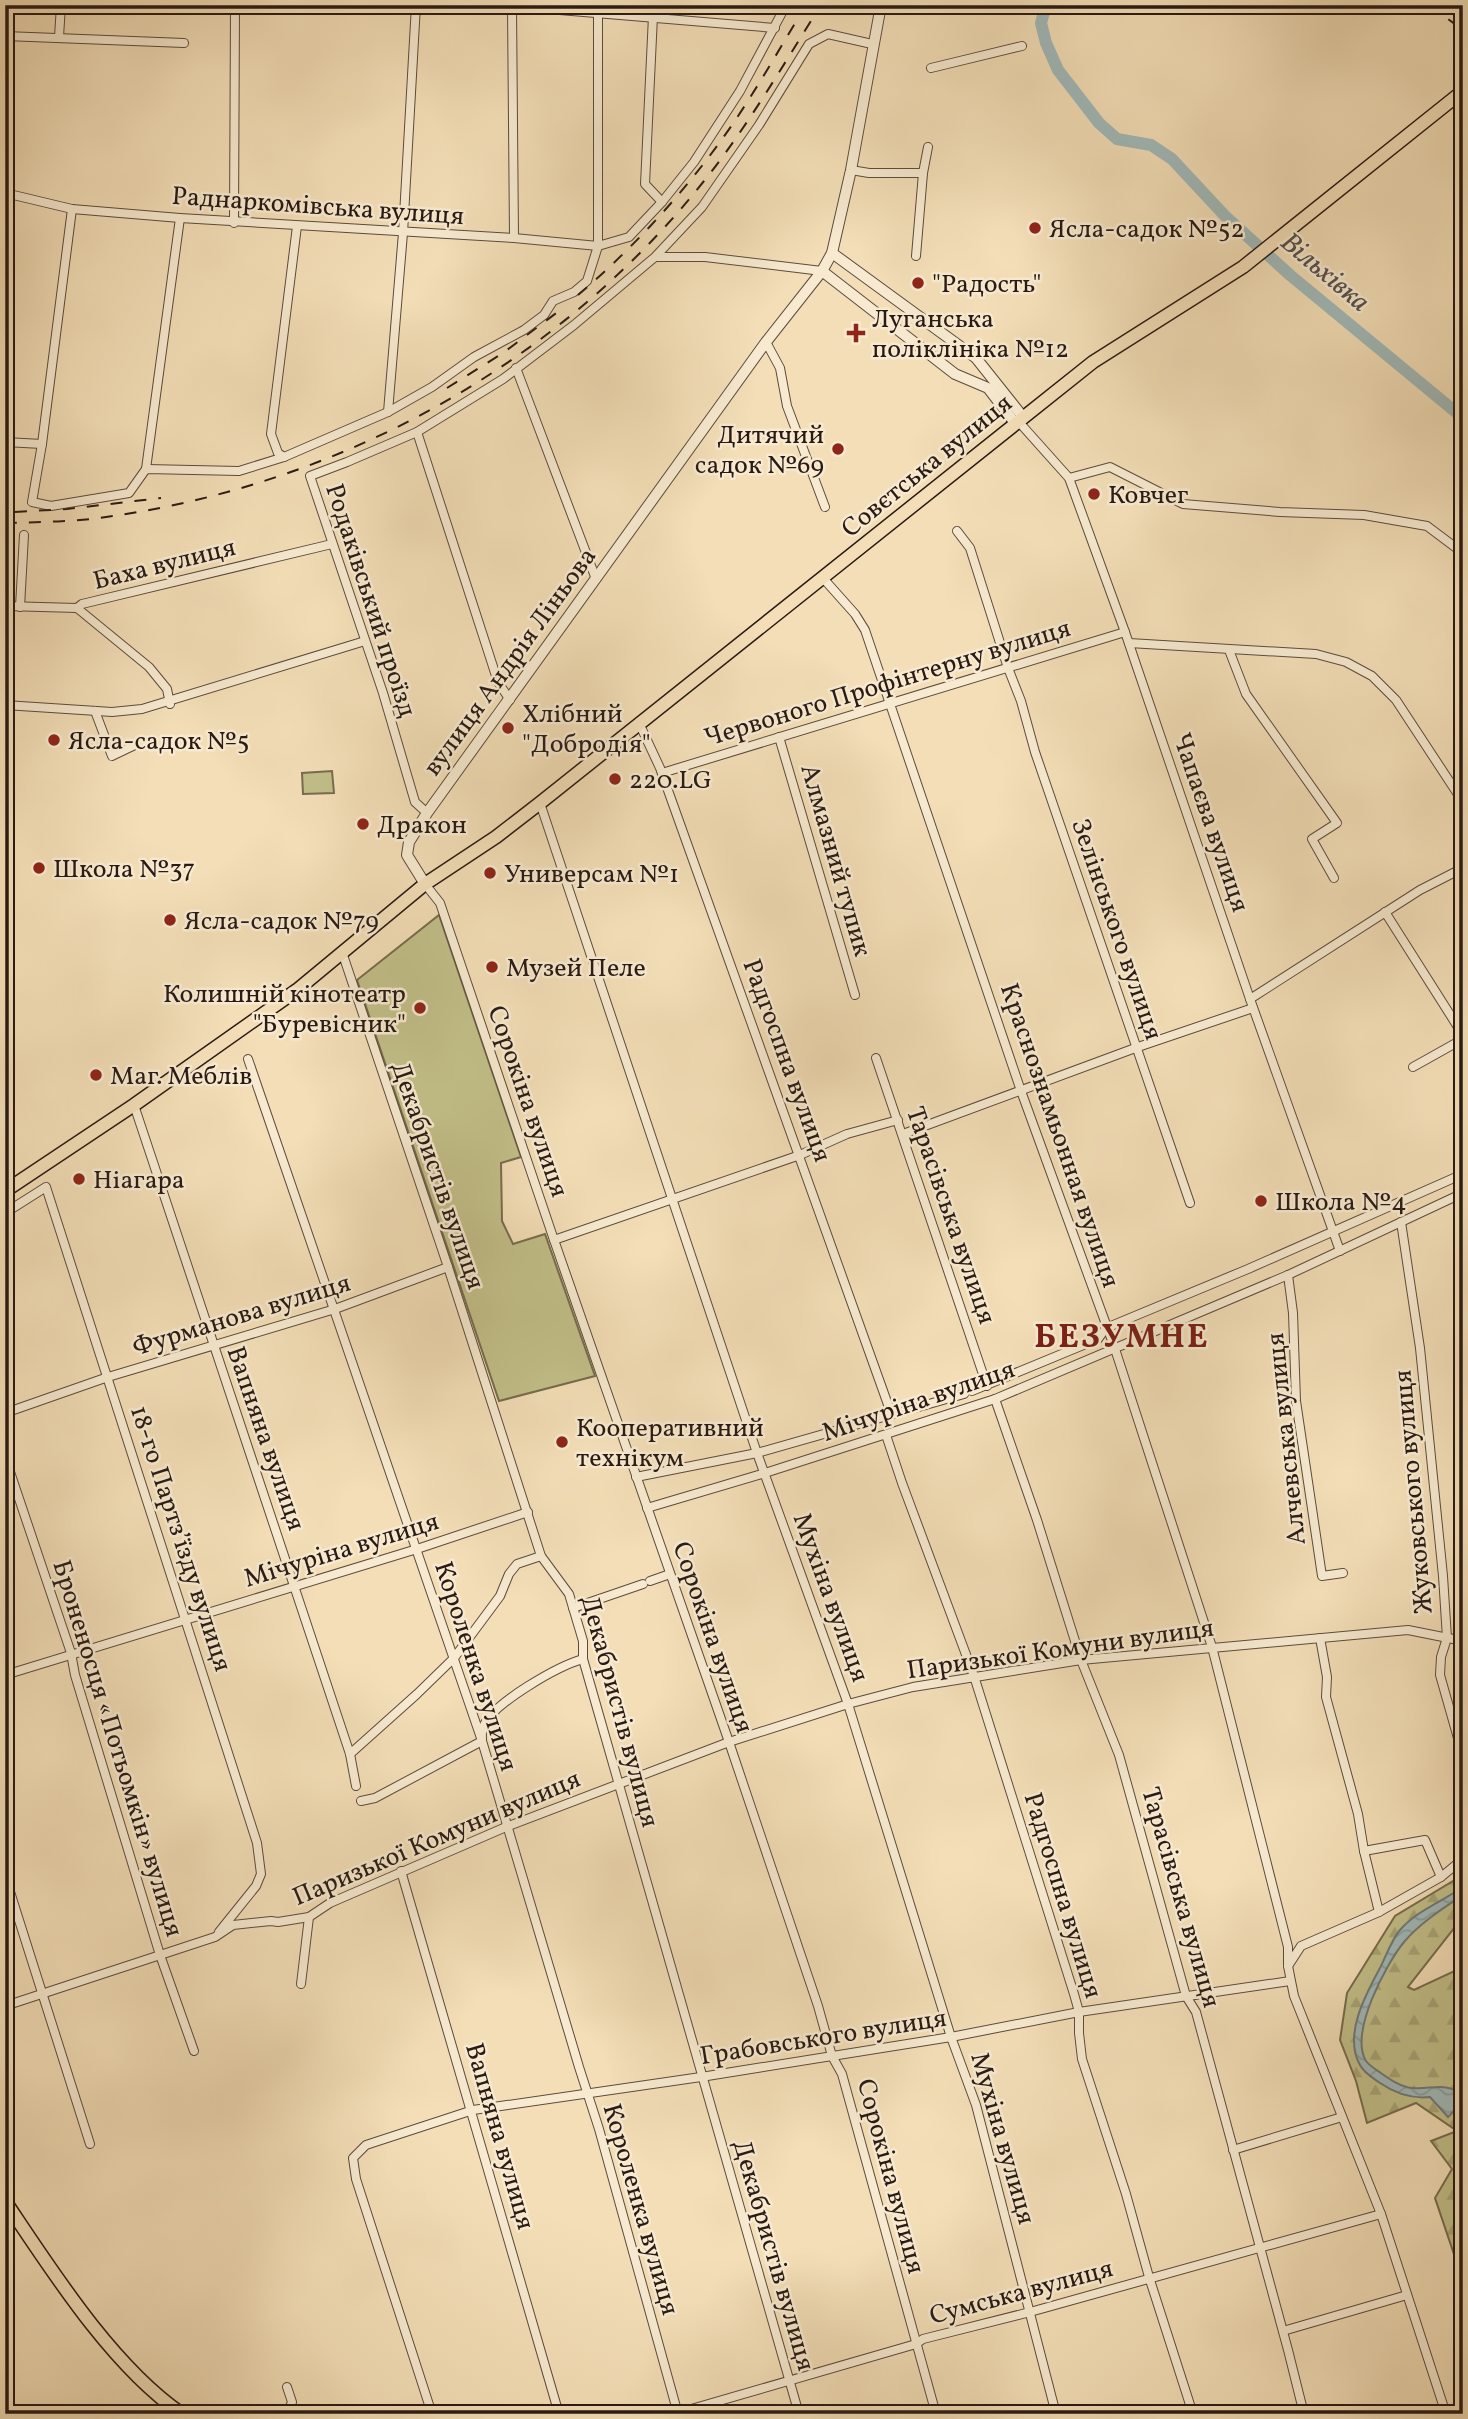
<svg xmlns="http://www.w3.org/2000/svg" width="1468" height="2419" font-family="Vollkorn,serif">
<defs>
<pattern id="forest-firs" width="22" height="20" patternUnits="userSpaceOnUse" patternTransform="scale(1.75)"><rect width="22" height="20" fill="#c2bf89"/><path d="M5 1l3.5 6h-7zM16 11l3.5 6h-7z" fill="#a7a475"/></pattern>
<pattern id="water-waves" width="16" height="10" patternUnits="userSpaceOnUse" patternTransform="scale(1.75)"><rect width="16" height="10" fill="#a0b9b9"/><path d="M0 5q4-4 8 0t8 0" fill="none" stroke="#8a9e9e"/></pattern>
</defs>
<rect width="100%" height="100%" fill="#f3deb7"/>
<filter id="stains"><feTurbulence type="fractalNoise" baseFrequency=".00286" numOctaves="4"/><feColorMatrix values="0 0 0 0 .2 0 0 0 0 .09 0 0 0 0 .02 0 0 0 .5 -.17"/></filter>
<radialGradient id="worn" r=".72"><stop offset=".6" stop-color="#630" stop-opacity="0"/><stop offset="1" stop-color="#630" stop-opacity=".3"/></radialGradient>
<!-- forest -->
<polygon fill="url(#forest-firs)" stroke="#766c4e" stroke-width="2" points="1463,1875 1463,1921 1459,1922 1408,1987 1414,1990 1463,1967 1463,2281 1435,2198 1452,2169 1431,2141 1457,2131 1416,2103 1367,2123 1356,2081 1340,2040 1347,1993 1395,1916"/>
<!-- park -->
<g fill="#c2bf89" stroke="#766c4e" stroke-width="2">
<polygon points="332,771 334,793 303,794 302,773"/>
<polygon points="439,915 521,1157 501,1163 502,1221 513,1244 545,1234 595,1376 499,1401 357,980"/>
</g>
<!-- water -->
<path fill="url(#water-waves)" stroke="#707977" stroke-width="2" d="M1463 1887V1895C1442 1909 1420 1923 1404 1942 1386 1964 1349 2033 1366 2061 1369 2065 1375 2069 1378 2071 1388 2078 1400 2087 1412 2088 1431 2090 1445 2081 1463 2095V2125L1459 2115 1453 2112 1448 2117 1430 2097C1411 2099 1396 2094 1380 2083 1373 2078 1364 2073 1360 2065 1343 2035 1366 1994 1380 1968 1386 1956 1391 1941 1400 1930 1416 1911 1443 1901 1463 1887Z"/>
<g fill="none" stroke-linecap="round" stroke-linejoin="round">
<!-- river -->
<polyline stroke="#a0b9b9" stroke-width="12" points="1046,5 1041,23 1046,43 1058,70 1099,123 1117,139 1151,145 1172,159 1226,217 1290,275 1463,418"/>
<defs>
<g id="minor">
<polyline points="500,5 775,28"/>
<polyline points="512,7 514,238"/>
<polyline points="653,16 645,184 662,202"/>
<polyline points="5,36 184,43"/>
<polyline points="59,37 61,5"/>
<polyline points="931,68 1022,46"/>
<polyline points="851,170 869,173 923,173"/>
<polyline points="5,193 72,209 180,218 514,238 598,246 629,237 662,202 694,162 740,91 786,5"/>
<polyline points="72,209 42,444 32,502 51,506 129,493 146,469 239,471 284,457 388,412 432,387 474,357 524,330 544,315 553,301 574,292 587,281 598,246 598,12"/>
<polyline points="234,223 235,5"/>
<polyline points="916,256 923,173 928,147"/>
<polyline points="656,257 705,257 822,271"/>
<polyline points="766,342 780,368 787,406 825,507"/>
<polyline points="516,368 596,579"/>
<polyline points="388,412 403,233 416,5"/>
<polyline points="1018,421 1069,478 1125,632 1250,999 1340,1251"/>
<polyline points="417,432 498,682 510,700"/>
<polyline points="5,442 42,444"/>
<polyline points="284,457 278,453 271,434 297,226"/>
<polyline points="146,469 180,218"/>
<polyline points="1069,478 1110,467 1183,504 1280,512 1364,515 1427,526 1463,553"/>
<polyline points="957,531 970,548 1008,668 1021,701 1035,752 1190,1203"/>
<polyline points="822,577 855,614 865,630 1021,1091 1115,1349 1212,1647 1288,1947 1288,1966 1294,1996 1381,2214 1446,2414"/>
<polyline points="5,606 77,608 82,604 332,544"/>
<polyline points="20,607 24,535"/>
<polyline points="77,608 149,667 167,689 170,704"/>
<polyline points="1129,643 1316,654 1346,662 1372,676 1396,700 1463,802"/>
<polyline points="1229,650 1246,694 1337,823 1312,839 1334,878"/>
<polyline points="5,705 112,712 142,709 365,641"/>
<polyline points="95,711 112,756 135,745"/>
<polyline points="639,723 660,768 891,1413"/>
<polyline points="779,737 855,995"/>
<polyline points="662,773 1125,632"/>
<polyline points="540,803 757,1453 848,1704 951,2037 976,2105 1056,2414"/>
<polyline points="427,813 415,802 383,693 310,476 347,462 417,432 503,379 574,325 655,257 702,207 759,125 809,44 828,34 872,44"/>
<polyline points="425,884 440,903 553,1237 729,1742 818,2006 832,2056 842,2074 936,2414"/>
<polyline points="1385,912 1463,1035"/>
<polyline points="342,952 448,1267 541,1556 569,1594 583,1641 583,1659 799,2414"/>
<polyline points="1250,999 1420,890 1463,868"/>
<polyline points="876,1058 987,1386"/>
<polyline points="248,1059 482,1741 579,2067 599,2129 678,2414"/>
<polyline points="1413,1067 1463,1039"/>
<polyline points="134,1105 350,1754 356,1786"/>
<polyline points="903,1134 1138,1047 1253,1008"/>
<polyline points="5,1213 46,1187 257,1843 261,1874 256,1886 219,1932"/>
<polyline points="1401,1222 1420,1348 1443,1576 1447,1638 1441,1657 1440,1675 1463,1756"/>
<polyline points="554,1240 800,1155 847,1134 898,1120"/>
<polyline points="1288,1275 1293,1313 1296,1401 1322,1576 1343,1573"/>
<polyline points="972,1391 1098,1339 1106,1328 1248,1269 1463,1174"/>
<polyline points="995,1399 1037,1520 1081,1660 1119,1755 1186,1996 1196,2012 1288,2350 1304,2414"/>
<polyline points="5,1413 108,1377 335,1309 448,1267"/>
<polyline points="886,1435 902,1483 974,1676 1074,1994 1079,2012 1079,2033 1082,2059 1126,2194 1149,2277 1193,2414"/>
<polyline points="5,1457 71,1653 75,1675 160,1955 194,2051"/>
<polyline points="636,1477 757,1453 964,1394"/>
<polyline points="647,1508 765,1473 995,1399 1288,1275 1463,1193"/>
<polyline points="650,1581 670,1574"/>
<polyline points="573,1608 643,1584"/>
<polyline points="1320,1638 1327,1677 1326,1697 1358,1814 1364,1851 1379,1912"/>
<polyline points="5,1675 417,1549 528,1512"/>
<polyline points="350,1754 417,1694 454,1658 500,1596 509,1574 517,1564 541,1556"/>
<path d="M361 1801 375 1798 482 1741C482 1736 481 1730 484 1725 495 1702 558 1666 583 1659"/>
<polyline points="1364,1851 1425,1840 1441,1877"/>
<polyline points="401,1871 559,2414"/>
<polyline points="5,1876 90,2144"/>
<polyline points="1288,1966 1301,1946 1379,1912 1441,1877 1463,1859"/>
<polyline points="301,1984 309,1917"/>
<polyline points="5,2006 215,1937 233,1925 271,1921 278,1922 309,1917 330,1903 506,1827 729,1742 848,1704 913,1687 1081,1660 1408,1630 1458,1640 1463,1638"/>
<polyline points="1233,2150 1342,2117"/>
<polyline points="1283,2331 1407,2295"/>
<polyline points="287,2414 292,2402 287,2387"/>
<polyline points="432,2414 356,2179 353,2158 366,2145 473,2110 701,2077 951,2037 1079,2012 1290,1981"/>
<polyline points="674,2414 916,2344 923,2339 1030,2312 1381,2214"/>
</g>
<g id="tertiary">
<polyline points="832,253 976,358 1023,417"/>
<polyline points="822,271 955,374 988,388 1015,423"/>
<polyline points="425,884 407,855 409,842 427,813 766,342 822,271 832,253 851,170 881,5"/>
</g>
<g id="primary">
<polyline points="5,1191 134,1105 297,990 425,884 496,837 540,803 1093,362 1243,267 1463,91"/>
<path d="M5 2201C52 2271 112 2366 182 2414"/>
</g>
</defs>
<!-- minor casing -->
<use href="#minor" stroke="#5c4b3d" stroke-width="10"/>
<!-- tertiary casing -->
<use href="#tertiary" stroke="#5c4b3d" stroke-width="12"/>
<!-- primary casing -->
<use href="#primary" stroke="#291a14" stroke-width="15"/>
<!-- minor -->
<use href="#minor" stroke="#f7ead0" stroke-width="8"/>
<!-- tertiary -->
<use href="#tertiary" stroke="#f7ead0" stroke-width="10"/>
<!-- primary -->
<use href="#primary" stroke="#f3deb7" stroke-width="12"/>
<!-- rail -->
<g stroke="#291a14" stroke-width="2" stroke-dasharray="12 12" stroke-linecap="butt">
<polyline points="1429,5 1463,30"/>
<polyline points="1454,5 1463,12"/>
<path d="M578 295C631 250 679 198 720 142 752 98 778 51 806 5"/>
<polyline points="447,388 503,353 559,311"/>
<polyline points="15,512 67,509 161,498"/>
<path d="M5 523C38 522 73 522 106 517 338 485 558 365 704 181 748 126 783 65 821 5"/>
</g>
</g>
<!-- markers -->
<g fill="#8f2418" stroke="#f7ead0" stroke-width="2.5">
<circle cx="1035" cy="228" r="7"/>
<circle cx="918" cy="283" r="7"/>
<path d="M852.5 322.5h7v7h7v7h-7v7h-7v-7h-7v-7h7z"/>
<circle cx="838" cy="449" r="7"/>
<circle cx="1094" cy="494" r="7"/>
<circle cx="508" cy="728" r="7"/>
<circle cx="54" cy="740" r="7"/>
<circle cx="615" cy="779" r="7"/>
<circle cx="363" cy="824" r="7"/>
<circle cx="39" cy="868" r="7"/>
<circle cx="490" cy="873" r="7"/>
<circle cx="170" cy="920" r="7"/>
<circle cx="492" cy="967" r="7"/>
<circle cx="420" cy="1008" r="7"/>
<circle cx="96" cy="1075" r="7"/>
<circle cx="79" cy="1179" r="7"/>
<circle cx="1261" cy="1201" r="7"/>
<circle cx="562" cy="1442" r="7"/>
</g>
<g text-anchor="middle" stroke-width="5" stroke-linejoin="round" paint-order="stroke">
<!-- street labels -->
<g font-size="26" fill="#291a14" stroke="#f7ead0">
<text transform="translate(318 205) rotate(4)" y="9">Раднаркомівська вулиця</text>
<text transform="translate(926 465) rotate(-39)" y="9">Совєтська вулиця</text>
<text transform="translate(164 563) rotate(-14)" y="9">Баха вулиця</text>
<text transform="translate(372 600) rotate(72)" y="9">Родаківський проїзд</text>
<text transform="translate(509 661) rotate(-54)" y="9">вулиця Андрія Ліньова</text>
<text transform="translate(887 682) rotate(-17)" y="9">Червоного Профінтерну вулиця</text>
<text transform="translate(1212 822) rotate(71)" y="9">Чапаєва вулиця</text>
<text transform="translate(837 860) rotate(74)" y="9">Алмазний тупик</text>
<text transform="translate(1118 929) rotate(71)" y="9">Зелінського вулиця</text>
<text transform="translate(788 1060) rotate(70)" y="9">Радгоспна вулиця</text>
<text transform="translate(529 1101) rotate(71)" y="9">Сорокіна вулиця</text>
<text transform="translate(1061 1135) rotate(71)" y="9">Краснознамьонная вулиця</text>
<text transform="translate(439 1175) rotate(71)" y="9">Декабристів вулиця</text>
<text transform="translate(952 1215) rotate(71)" y="9">Тарасівська вулиця</text>
<text transform="translate(241 1314) rotate(-17)" y="9">Фурманова вулиця</text>
<text transform="translate(918 1400) rotate(-19)" y="9">Мічуріна вулиця</text>
<text transform="translate(267 1438) rotate(71)" y="9">Вапняна вулиця</text>
<text transform="translate(1285 1439) rotate(-96)" y="9">Алчевська вулиця</text>
<text transform="translate(1412 1492) rotate(-95)" y="9">Жуковського вулиця</text>
<text transform="translate(182 1538) rotate(72)" y="9">18-го Партз’їзду вулиця</text>
<text transform="translate(341 1549) rotate(-17)" y="9">Мічуріна вулиця</text>
<text transform="translate(832 1597) rotate(70)" y="9">Мухіна вулиця</text>
<text transform="translate(714 1637) rotate(71)" y="9">Сорокіна вулиця</text>
<text transform="translate(1060 1648) rotate(-8)" y="9">Паризької Комуни вулиця</text>
<text transform="translate(477 1666) rotate(72)" y="9">Короленка вулиця</text>
<text transform="translate(621 1711) rotate(75)" y="9">Декабристів вулиця</text>
<text transform="translate(119 1748) rotate(73)" y="9">Броненосця «Потьомкін» вулиця</text>
<text transform="translate(436 1837) rotate(-23)" y="9">Паризької Комуни вулиця</text>
<text transform="translate(1064 1895) rotate(73)" y="9">Радгоспна вулиця</text>
<text transform="translate(1182 1897) rotate(74)" y="9">Тарасівська вулиця</text>
<text transform="translate(823 2036) rotate(-9)" y="9">Грабовського вулиця</text>
<text transform="translate(501 2136) rotate(74)" y="9">Вапняна вулиця</text>
<text transform="translate(1004 2138) rotate(74)" y="9">Мухіна вулиця</text>
<text transform="translate(892 2176) rotate(75)" y="9">Сорокіна вулиця</text>
<text transform="translate(642 2209) rotate(74)" y="9">Короленка вулиця</text>
<text transform="translate(775 2255) rotate(74)" y="9">Декабристів вулиця</text>
<text transform="translate(1021 2291) rotate(-15)" y="9">Сумська вулиця</text>
</g>
<!-- poi labels -->
<g font-size="26" fill="#291a14" stroke="#f7ead0" text-anchor="start">
<text x="1049" y="237">Ясла-садок №52</text>
<text x="932" y="292">"Радость"</text>
<text x="872" y="327">Луганська<tspan x="872" dy="30">поліклініка №12</tspan></text>
<text x="824" y="443" text-anchor="end">Дитячий<tspan x="824" dy="30">садок №69</tspan></text>
<text x="1108" y="503">Ковчег</text>
<text x="522" y="722">Хлібний<tspan x="522" dy="30">"Добродія"</tspan></text>
<text x="68" y="749">Ясла-садок №5</text>
<text x="629" y="788">220.LG</text>
<text x="377" y="833">Дракон</text>
<text x="53" y="877">Школа №37</text>
<text x="504" y="882">Универсам №1</text>
<text x="184" y="929">Ясла-садок №79</text>
<text x="506" y="976">Музей Пеле</text>
<text x="406" y="1002" text-anchor="end">Колишній кінотеатр<tspan x="406" dy="30">"Буревісник"</tspan></text>
<text x="110" y="1084">Маг. Меблів</text>
<text x="93" y="1188">Ніагара</text>
<text x="1275" y="1210">Школа №4</text>
<text x="576" y="1436">Кооперативний<tspan x="576" dy="30">технікум</tspan></text>
</g>
<!-- water labels -->
<g font-size="28" font-style="italic" fill="#53524e" stroke="#f7ead0">
<text transform="translate(1326 271) rotate(40)" y="10">Вільхівка</text>
</g>
<!-- district labels -->
<g font-size="33" font-weight="bold" letter-spacing="2" fill="#7a1f14" stroke="#f7ead0">
<text x="1122" y="1347">БЕЗУМНЕ</text>
</g>
</g>
<!-- margin -->
<rect width="1468" height="2419" fill="none" stroke="#f3deb7" stroke-width="28"/>
<rect x="7" y="7" width="1454" height="2405" fill="none" stroke="#291a14" stroke-width="3.5"/>
<rect x="14" y="14" width="1440" height="2391" fill="none" stroke="#291a14" stroke-width="2"/>
<rect width="100%" height="100%" filter="url(#stains)"/>
<rect width="100%" height="100%" fill="url(#worn)"/>
</svg>
